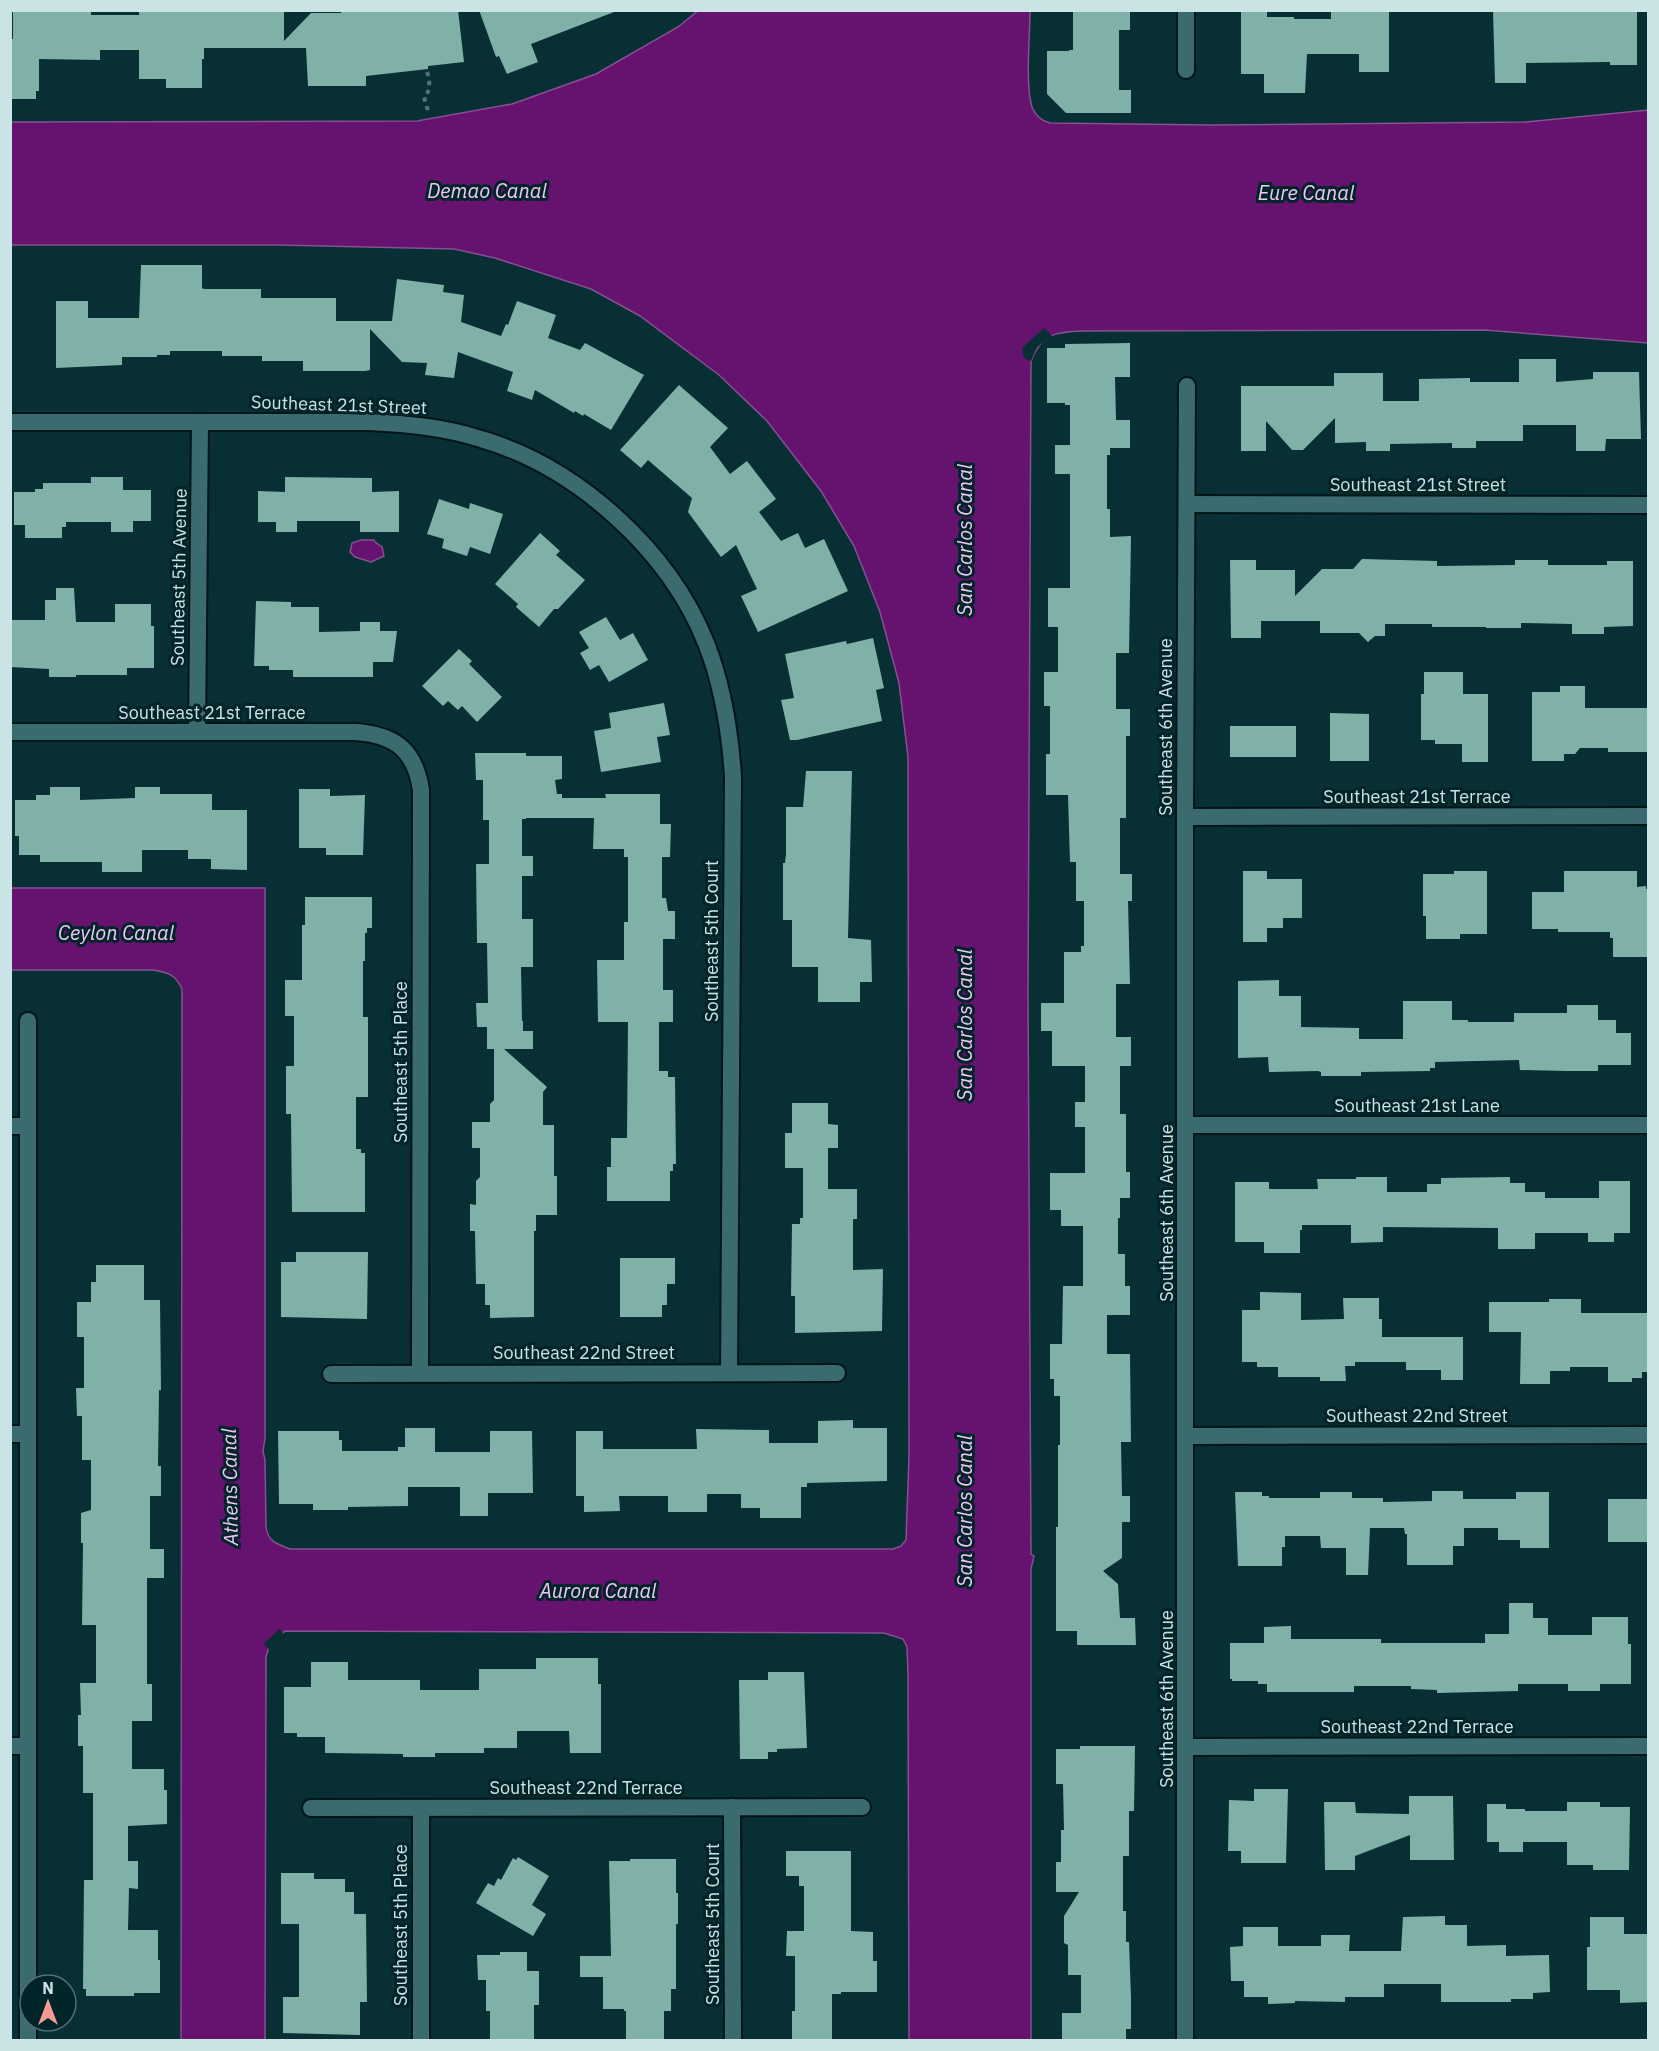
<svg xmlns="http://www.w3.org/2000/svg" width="1659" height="2051" font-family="'IBM Plex Sans',sans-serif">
<rect width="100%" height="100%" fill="#082f33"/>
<!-- water -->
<g fill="#66126f" stroke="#845192" stroke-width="1.5">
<path d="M699 10 1030 11C1030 35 1025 85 1032 107 1035 115 1042 121 1050 123L1211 125 1526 122 1648 110V343L1484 330 1083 331C1056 332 1042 333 1031 361L1028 993 1031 1554 1034 1556 1031 1569V2040H909L908 1674 907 1647 903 1639 884 1633 285 1631 269 1646 266 1657 265 2040H181L182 989C175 974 169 973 153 970H11V888H265V1438L263 1451 265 1460 266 1527C268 1542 277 1544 290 1549H893L901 1546 906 1540 909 1456 908 757 899 683 880 612 854 546 821 491 767 421 719 375 640 316 591 289 495 258 454 249 279 245H11V122L417 121 512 104 596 74 678 27Z"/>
<polygon points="361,540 374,540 375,542 382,547 384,556 371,562 355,557 350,552 352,543"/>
</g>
<!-- pier -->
<g fill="#082f33">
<polygon points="1044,328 1052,336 1037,347 1031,361 1024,358 1022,348"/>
<polygon points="279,1629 285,1635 270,1651 264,1644"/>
</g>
<!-- building -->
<g fill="#80b1a9">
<polygon points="13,10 91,10 91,15 139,15 139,10 284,10 284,41 311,13 341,13 341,10 458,10 464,62 428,66 428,69 366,76 366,86 308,86 306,48 204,48 204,59 202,59 202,88 166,88 166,79 139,79 139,50 100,50 100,60 39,59 39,91 36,91 36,99 10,99 10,39 13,39"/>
<polygon points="479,10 614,10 614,12 531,44 538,62 507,74 499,56 496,57"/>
<polygon points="1073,10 1130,10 1130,30 1119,30 1119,90 1131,90 1131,113 1066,113 1047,94 1047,51 1069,51 1069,50 1073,50"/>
<polygon points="1241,10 1267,10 1267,17 1294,17 1294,19 1331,19 1331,12 1389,10 1389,72 1359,72 1359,54 1307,54 1305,93 1264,93 1264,74 1241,74"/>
<polygon points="1493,10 1637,10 1637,65 1610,65 1610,62 1526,63 1526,83 1495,83"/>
<polygon points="141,265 202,265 202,288 204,289 261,289 261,298 336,298 336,321 392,321 397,279 444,285 443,292 464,295 461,322 501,336 506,324 508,325 517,301 556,315 548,338 580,350 585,343 644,375 611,430 584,414 583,416 575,411 574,413 535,390 532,400 507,391 513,372 458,352 454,378 425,375 427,363 402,362 370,329 370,370 365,371 303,371 303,361 262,361 262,356 222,356 222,351 170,351 170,355 157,355 157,357 122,357 122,365 56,368 56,301 88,301 88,318 139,318"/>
<polygon points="1130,343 1130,377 1115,377 1116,420 1130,420 1130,448 1110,448 1110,455 1107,455 1107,509 1110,509 1110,537 1131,536 1129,653 1116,653 1116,709 1130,709 1130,736 1126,736 1126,818 1120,818 1120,874 1132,874 1132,901 1128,901 1130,984 1116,984 1116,1037 1131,1037 1131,1066 1120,1066 1120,1114 1126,1114 1126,1172 1130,1172 1130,1198 1120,1198 1120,1218 1118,1218 1118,1254 1125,1254 1125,1286 1130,1286 1130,1315 1107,1315 1107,1354 1130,1354 1131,1442 1121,1442 1122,1496 1130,1496 1130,1522 1122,1522 1122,1558 1103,1571 1118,1584 1120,1618 1135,1618 1136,1645 1077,1645 1077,1631 1056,1631 1056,1527 1058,1527 1058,1445 1060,1445 1060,1396 1054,1396 1054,1379 1050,1379 1050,1344 1062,1344 1063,1286 1083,1286 1083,1226 1061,1226 1061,1210 1050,1210 1050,1173 1085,1173 1085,1127 1075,1127 1075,1102 1085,1102 1085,1066 1052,1066 1052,1031 1041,1031 1041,1003 1064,1003 1064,952 1081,952 1081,946 1084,946 1084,901 1076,901 1076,862 1070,862 1068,795 1046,795 1046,754 1050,754 1050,706 1044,706 1044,672 1058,672 1058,627 1048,627 1048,588 1070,588 1070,474 1055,474 1055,445 1070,445 1070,405 1065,405 1065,403 1047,403 1047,348 1065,348 1065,344"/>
<polygon points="1519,359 1556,359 1556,382 1593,379 1593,372 1639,372 1641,439 1606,439 1605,451 1576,451 1576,425 1523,425 1523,441 1476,441 1476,448 1452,448 1452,443 1390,444 1390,451 1366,451 1366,442 1335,443 1335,418 1303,450 1292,450 1266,421 1266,451 1241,451 1241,386 1334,386 1334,373 1383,373 1383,401 1419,401 1419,379 1470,378 1470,382 1519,382"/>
<polygon points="679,385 728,428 710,447 730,474 747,461 776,499 759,512 781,541 798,533 805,548 824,539 848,591 758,632 741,596 757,589 736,545 721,557 688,512 692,498 648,460 641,468 620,450"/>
<polygon points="91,477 123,477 123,490 151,490 151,521 133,521 133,532 111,532 111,522 66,522 66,527 62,527 62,538 25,538 25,525 14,525 14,492 35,492 35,489 43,489 43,483 91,483"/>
<polygon points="285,477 372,478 372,492 399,491 399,532 360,532 360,521 297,521 297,532 276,532 276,522 258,522 258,491 285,492"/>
<polygon points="439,499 469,509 470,503 503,514 490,554 470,547 467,556 442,548 444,539 427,534"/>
<polygon points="540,533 560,551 556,555 585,580 558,609 554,609 539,627 516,607 518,604 495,584"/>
<polygon points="1362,559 1437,561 1437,566 1515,565 1515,560 1548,560 1548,565 1607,565 1607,561 1633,561 1633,626 1604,627 1604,634 1572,634 1572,624 1521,623 1521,628 1486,628 1486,627 1432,627 1432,624 1385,624 1385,636 1375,636 1368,642 1359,633 1320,633 1320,621 1261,621 1261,638 1231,638 1230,560 1256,560 1256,570 1295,570 1295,596 1322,569 1353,569"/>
<polygon points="56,588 74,588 76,622 115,622 115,604 151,604 151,626 154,626 154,668 127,668 127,675 76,675 76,677 49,677 49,669 10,667 10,620 45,620 45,600 56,600"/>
<polygon points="256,601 291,602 291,607 319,607 319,632 360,631 360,622 380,622 380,631 397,631 393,662 373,662 373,677 293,677 293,670 269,670 269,666 254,666"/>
<polygon points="606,617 620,640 633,633 648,660 609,682 599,665 590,670 580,653 589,648 579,632"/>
<polygon points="873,638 884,688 876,690 882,721 797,740 790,740 781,700 794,698 785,654 846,641 847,644"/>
<polygon points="459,649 472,661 469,664 502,697 477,722 462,706 458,710 448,701 443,706 422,686"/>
<polygon points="1424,672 1463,672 1463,694 1488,694 1488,762 1462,762 1462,744 1435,744 1435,740 1421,740 1421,694 1424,694"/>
<polygon points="1560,686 1585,686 1585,708 1648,708 1648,752 1608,752 1608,748 1580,748 1575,754 1564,754 1564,761 1532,761 1532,692 1560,692"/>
<polygon points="664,703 670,735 657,737 661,762 601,772 594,731 611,728 609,713"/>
<polygon points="1330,713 1369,714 1369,761 1330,761"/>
<rect x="1230" y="726" width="66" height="31"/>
<polygon points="475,753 526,753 526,756 562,756 562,779 555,780 557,794 562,794 562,798 606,798 605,794 660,794 660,824 671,824 670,857 662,857 662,898 666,898 668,911 675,911 675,939 663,939 663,990 673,990 673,1022 659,1022 659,1071 668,1071 668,1077 675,1077 676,1164 673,1164 673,1171 670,1171 670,1201 607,1201 607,1167 611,1167 611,1138 627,1138 628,1022 598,1022 597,960 624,960 624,922 628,922 628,857 624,857 624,849 593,849 594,818 526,818 526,819 522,819 522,856 533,856 533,876 522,876 522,919 533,919 533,967 521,967 522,1021 523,1021 523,1031 533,1031 533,1049 504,1049 547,1087 543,1092 543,1125 554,1125 554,1176 557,1176 557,1215 536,1215 536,1231 534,1231 534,1317 490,1318 490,1305 485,1305 485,1284 476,1284 475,1231 470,1231 470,1204 476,1205 476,1181 480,1177 480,1148 472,1148 472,1122 490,1122 490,1104 494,1100 494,1049 487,1049 487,1027 477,1027 476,1003 488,1003 487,943 477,943 476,864 489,864 489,820 483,820 483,780 476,780"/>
<polygon points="806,771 852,771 848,938 871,940 872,982 860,982 860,1002 818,1002 818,967 792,967 792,920 783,920 783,863 785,863 786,854 786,807 803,807"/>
<polygon points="50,787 80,787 80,800 135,798 135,787 160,787 160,794 212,794 212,810 247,810 247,870 211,869 211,859 188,859 188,850 142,850 142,872 102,872 102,862 40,862 40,855 19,855 19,836 15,836 15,800 36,800 36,795 50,795"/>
<polygon points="299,789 330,789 330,796 365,795 363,855 326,855 326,848 299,848"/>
<polygon points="1243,871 1267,871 1267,879 1302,879 1302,918 1283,918 1283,928 1267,928 1267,942 1243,942"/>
<polygon points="1454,871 1487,871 1487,934 1460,934 1460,939 1426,939 1426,916 1423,916 1423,874 1454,874"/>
<polygon points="1564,871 1637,871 1637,887 1646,886 1646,889 1648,889 1648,957 1613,957 1613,938 1610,938 1610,932 1558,932 1558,929 1532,929 1532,892 1564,892"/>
<polygon points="305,897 372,897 372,928 367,928 367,933 365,933 365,961 363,961 363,1017 368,1017 368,1097 356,1097 356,1149 361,1149 361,1153 365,1153 365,1212 292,1212 291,1114 286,1114 286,1066 294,1066 294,1016 285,1016 285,980 302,980 302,925 305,925"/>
<polygon points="1279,980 1279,996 1301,996 1301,1027 1359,1028 1359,1039 1403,1039 1403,1001 1452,1001 1452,1020 1468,1020 1468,1022 1514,1022 1514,1013 1567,1013 1567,1005 1598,1005 1598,1020 1616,1020 1616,1033 1631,1033 1631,1065 1598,1065 1598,1071 1567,1071 1520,1070 1519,1060 1435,1062 1435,1068 1430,1068 1430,1071 1361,1072 1361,1076 1321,1076 1321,1072 1318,1071 1269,1072 1268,1057 1238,1058 1238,981"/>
<polygon points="792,1103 828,1103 828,1124 838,1125 838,1148 828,1148 828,1189 857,1189 857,1219 853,1219 853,1270 883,1269 882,1331 795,1333 795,1296 791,1296 792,1224 800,1224 800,1218 803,1218 803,1168 785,1168 785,1133 792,1133"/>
<polygon points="1356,1177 1387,1177 1387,1192 1427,1192 1427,1184 1441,1184 1441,1178 1510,1177 1510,1183 1525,1183 1525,1192 1545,1192 1545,1198 1599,1198 1599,1181 1630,1181 1630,1233 1614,1233 1614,1242 1588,1242 1588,1233 1535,1233 1535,1249 1498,1249 1498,1228 1383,1227 1383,1242 1351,1243 1351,1225 1302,1225 1302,1230 1300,1230 1300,1253 1264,1253 1264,1242 1235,1242 1235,1182 1269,1182 1269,1189 1318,1189 1317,1179 1356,1179"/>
<polygon points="296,1252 368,1252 367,1319 281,1317 281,1262 296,1262"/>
<polygon points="620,1258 675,1258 675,1284 667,1284 667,1305 662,1305 662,1317 620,1317"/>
<polygon points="96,1265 144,1265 144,1300 160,1300 161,1390 159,1390 158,1466 161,1466 161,1496 150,1496 150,1549 164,1549 164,1578 147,1578 147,1684 152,1684 152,1721 132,1721 132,1769 164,1769 164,1790 167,1790 167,1824 128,1826 128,1861 138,1861 138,1889 129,1888 128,1930 158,1930 158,1960 160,1960 160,1993 134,1993 134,1996 86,1996 86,1989 83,1989 84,1880 93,1880 93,1793 83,1793 83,1746 78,1746 78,1715 81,1715 80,1683 96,1683 96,1625 82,1625 83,1543 81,1543 81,1513 91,1510 91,1460 82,1460 82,1416 77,1416 76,1388 84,1388 84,1337 77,1337 77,1302 91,1302 91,1282 96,1282"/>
<polygon points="1260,1292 1301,1293 1301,1320 1344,1319 1343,1298 1379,1298 1379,1319 1382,1319 1382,1337 1463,1337 1463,1380 1441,1380 1441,1370 1406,1370 1406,1362 1355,1362 1355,1366 1345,1366 1346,1381 1320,1381 1320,1377 1278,1377 1278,1367 1257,1367 1257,1362 1242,1362 1242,1310 1260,1310"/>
<polygon points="1549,1299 1581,1299 1581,1313 1648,1313 1648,1372 1642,1372 1642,1378 1632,1378 1632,1382 1608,1382 1608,1367 1570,1367 1570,1371 1550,1371 1550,1384 1520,1384 1521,1332 1489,1332 1489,1302 1549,1302"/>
<polygon points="853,1420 853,1428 887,1428 887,1481 807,1483 807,1487 801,1487 801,1518 760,1518 760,1508 741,1508 741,1494 707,1494 707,1512 668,1512 668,1496 619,1496 620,1511 584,1512 584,1496 576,1496 576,1431 603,1431 603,1449 697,1449 696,1429 769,1430 769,1443 818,1443 818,1421"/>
<polygon points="405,1428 435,1428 435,1452 490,1452 490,1431 532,1431 533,1493 488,1493 488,1516 460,1516 460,1487 408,1487 408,1506 348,1507 348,1510 313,1510 313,1504 279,1504 278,1431 339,1431 339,1440 342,1440 342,1451 398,1451 398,1447 405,1447"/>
<polygon points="1432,1491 1463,1491 1463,1499 1516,1499 1516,1492 1549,1492 1549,1548 1520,1548 1520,1540 1498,1540 1498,1528 1464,1528 1464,1546 1453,1546 1453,1565 1407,1565 1407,1534 1405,1534 1404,1528 1370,1528 1368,1575 1346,1575 1346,1548 1321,1548 1320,1536 1285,1536 1285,1547 1282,1547 1282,1566 1238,1566 1235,1492 1262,1492 1262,1496 1269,1496 1269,1498 1320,1498 1320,1492 1352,1492 1352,1498 1383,1498 1383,1502 1432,1501"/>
<rect x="1608" y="1499" width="40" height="43"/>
<polygon points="1509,1603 1533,1603 1533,1618 1548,1618 1548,1635 1592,1635 1592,1617 1628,1617 1628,1644 1631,1644 1631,1684 1600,1684 1600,1691 1568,1691 1568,1684 1518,1684 1518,1691 1437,1693 1437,1690 1411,1689 1411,1686 1354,1686 1354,1692 1267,1692 1267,1684 1258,1684 1258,1681 1232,1681 1232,1679 1230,1679 1230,1643 1264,1643 1264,1627 1291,1626 1291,1639 1381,1639 1381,1643 1485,1643 1485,1634 1509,1634"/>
<polygon points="536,1658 598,1658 598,1684 601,1684 601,1753 570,1753 569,1731 517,1731 517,1748 484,1748 484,1753 435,1753 435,1757 403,1757 403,1754 325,1753 325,1737 297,1737 297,1733 284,1733 284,1687 311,1687 311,1662 348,1662 348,1680 420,1680 420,1690 479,1690 479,1669 536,1669"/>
<polygon points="768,1672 804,1672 807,1748 777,1749 777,1752 768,1752 768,1759 740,1759 739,1680 768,1680"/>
<polygon points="1080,1746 1135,1746 1134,1811 1129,1811 1129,1856 1123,1856 1123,1911 1126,1911 1126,1942 1129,1942 1131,1997 1131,2029 1126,2029 1126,2040 1062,2040 1062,2013 1081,2013 1081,1975 1068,1975 1068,1945 1064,1943 1064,1916 1079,1892 1056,1892 1056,1862 1061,1862 1061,1830 1064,1830 1063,1784 1056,1784 1056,1749 1080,1749"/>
<polygon points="1254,1789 1288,1789 1286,1863 1241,1863 1241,1851 1228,1851 1229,1800 1254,1801"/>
<polygon points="1409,1796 1453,1796 1454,1860 1410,1860 1410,1835 1355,1856 1355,1870 1325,1870 1324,1802 1355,1802 1356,1813 1409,1814"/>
<polygon points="1567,1802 1600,1802 1600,1807 1630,1807 1629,1870 1593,1870 1593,1865 1567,1865 1567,1842 1523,1842 1523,1852 1499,1852 1499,1842 1487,1842 1487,1804 1506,1804 1506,1809 1525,1809 1525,1811 1567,1811"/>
<polygon points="786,1851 851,1851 851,1931 873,1932 873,1961 877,1961 877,1992 841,1992 841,1994 832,1994 832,2040 792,2040 792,2011 795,2011 795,1956 786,1956 787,1931 804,1931 804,1886 799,1886 799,1876 786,1876"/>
<polygon points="518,1857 549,1876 532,1905 546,1914 533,1936 476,1903 488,1883 494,1886 498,1878 501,1880 513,1858 516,1860"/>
<polygon points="630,1859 676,1859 676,1893 678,1893 678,1924 676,1924 676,1989 671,1989 671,2011 664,2011 664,2040 626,2040 626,2011 624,2011 624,2009 603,2009 603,1977 580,1977 580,1956 611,1956 609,1861 630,1861"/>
<polygon points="281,1873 314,1873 314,1879 345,1879 345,1892 354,1892 354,1914 366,1914 367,2002 360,2002 360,2035 283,2033 283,1997 299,1997 299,1924 281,1924"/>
<polygon points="1445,1916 1445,1925 1467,1925 1467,1946 1506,1945 1506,1956 1549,1955 1550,1992 1533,1993 1533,1999 1511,1999 1511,2002 1441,2002 1441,1984 1384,1984 1384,1997 1345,1997 1345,2002 1295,2001 1295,2003 1268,2004 1268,1997 1244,1997 1244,1981 1231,1981 1230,1947 1243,1946 1243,1927 1278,1927 1278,1946 1321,1946 1321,1935 1350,1935 1349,1951 1401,1951 1403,1917"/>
<polygon points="1590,1917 1624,1917 1624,1934 1648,1934 1648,2002 1620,2003 1620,1990 1587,1990 1587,1947 1590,1947"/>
<polygon points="500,1952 527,1952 527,1971 539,1971 539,2005 534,2005 534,2040 490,2040 490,2011 486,2011 486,1980 478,1980 477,1955 500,1955"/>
</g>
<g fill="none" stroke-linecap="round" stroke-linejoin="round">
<defs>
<g id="minor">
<polyline points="1186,10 1186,70"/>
<path d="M10 422H369C407 424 444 427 481 439 577 467 669 550 706 643 723 686 730 731 733 777L729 1372"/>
<polyline points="1187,504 1648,505"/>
<path d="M10 732H356C395 735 415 750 421 790L420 1373"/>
<polyline points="197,732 200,422"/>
<polyline points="1185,817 1648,816"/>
<polyline points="28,1021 28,2040"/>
<polyline points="1186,1125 1648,1125"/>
<polyline points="10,1126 28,1126"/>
<polyline points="331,1374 837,1373"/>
<polyline points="10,1434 28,1434"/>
<polyline points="1186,1436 1648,1435"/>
<polyline points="10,1746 28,1746"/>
<polyline points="1186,1747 1648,1746"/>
<polyline points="732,1807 733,2040"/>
<polyline points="311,1808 862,1807"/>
<polyline points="421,1809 421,2040"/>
<polyline points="1185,2040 1185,817 1187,386"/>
</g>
</defs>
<!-- minor casing -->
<use href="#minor" stroke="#001618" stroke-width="20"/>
<!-- path -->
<path stroke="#517376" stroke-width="4" stroke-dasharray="4.5 4.5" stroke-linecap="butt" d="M427 72C430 80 431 91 424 97L428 111"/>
<!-- minor -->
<use href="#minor" stroke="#3a6b6f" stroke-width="16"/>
</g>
<g text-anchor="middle" stroke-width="6" stroke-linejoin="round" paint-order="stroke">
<!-- street labels -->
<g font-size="18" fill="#cae3e5" stroke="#002529">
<text transform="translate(339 405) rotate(2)" y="6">Southeast 21st Street</text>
<text x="1418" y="491">Southeast 21st Street</text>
<text transform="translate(179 577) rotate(-89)" y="6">Southeast 5th Avenue</text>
<text x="212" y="719">Southeast 21st Terrace</text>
<text transform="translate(1166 727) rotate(-90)" y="6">Southeast 6th Avenue</text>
<text x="1417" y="803">Southeast 21st Terrace</text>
<text transform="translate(712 941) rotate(-90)" y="6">Southeast 5th Court</text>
<text transform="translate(401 1062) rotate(-90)" y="6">Southeast 5th Place</text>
<text x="1417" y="1112">Southeast 21st Lane</text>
<text transform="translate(1167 1213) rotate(-90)" y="6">Southeast 6th Avenue</text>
<text x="584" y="1359">Southeast 22nd Street</text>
<text x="1417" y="1422">Southeast 22nd Street</text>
<text transform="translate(1167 1699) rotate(-90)" y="6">Southeast 6th Avenue</text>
<text x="1417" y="1733">Southeast 22nd Terrace</text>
<text x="586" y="1794">Southeast 22nd Terrace</text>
<text transform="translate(713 1924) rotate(-90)" y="6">Southeast 5th Court</text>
<text transform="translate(401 1925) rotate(-90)" y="6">Southeast 5th Place</text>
</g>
<!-- water labels -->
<g font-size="20" font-style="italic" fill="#f1c8f5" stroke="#002529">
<text x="487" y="198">Demao Canal</text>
<text x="1306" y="200">Eure Canal</text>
<text transform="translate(965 540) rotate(-90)" y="7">San Carlos Canal</text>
<text x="116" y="940">Ceylon Canal</text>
<text transform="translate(965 1025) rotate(-90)" y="7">San Carlos Canal</text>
<text transform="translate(230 1487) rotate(-91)" y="7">Athens Canal</text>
<text transform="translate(965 1511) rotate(-90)" y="7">San Carlos Canal</text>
<text x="598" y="1598">Aurora Canal</text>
</g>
</g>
<!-- border -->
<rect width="1659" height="2051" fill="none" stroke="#cae3e5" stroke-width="24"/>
<!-- north arrow -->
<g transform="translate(48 2003)"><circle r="28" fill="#002529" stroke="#517174" stroke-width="1.5"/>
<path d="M0-4.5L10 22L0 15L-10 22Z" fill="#f59b96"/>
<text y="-9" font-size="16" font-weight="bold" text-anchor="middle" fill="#cae3e5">N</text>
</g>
</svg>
